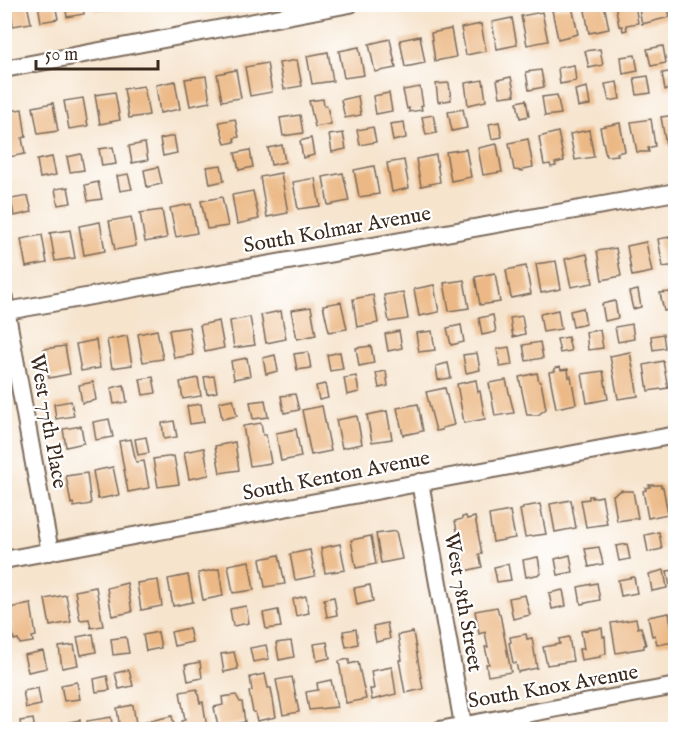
<svg xmlns="http://www.w3.org/2000/svg" width="680" height="734" font-family="'IM FELL English',serif">
<rect width="100%" height="100%" fill="#fff"/>
<filter id="ink" filterUnits="userSpaceOnUse"><feTurbulence type="fractalNoise" baseFrequency=".0167" numOctaves="2"/><feDisplacementMap in="SourceGraphic" scale="12" xChannelSelector="R" yChannelSelector="G"/><feConvolveMatrix kernelMatrix="1 2 1 2 8 2 1 2 1" color-interpolation-filters="sRGB"/></filter>
<filter id="wash" filterUnits="userSpaceOnUse"><feTurbulence type="fractalNoise" baseFrequency=".008" numOctaves="4" result="noise"/><feDisplacementMap in="SourceGraphic" scale="24" xChannelSelector="R" yChannelSelector="G"/><feGaussianBlur stdDeviation="1.35" result="paint"/><feColorMatrix in="noise" values="0 0 0 0 0 0 0 0 0 0 0 0 0 0 0 0 0 1.4 0 .05"/><feComposite in="paint" operator="in"/></filter>
<g filter="url(#wash)">
<rect width="100%" height="100%" fill="#f6e4cd"/>
<g id="blocks">
<!-- building -->
<g fill="#ecb986">
<polygon points="10,4 27,4 31,23 13,26"/>
<polygon points="38,4 55,4 58,19 41,22"/>
<polygon points="65,4 83,4 84,14 67,17"/>
<polygon points="94,4 112,4 113,8 95,11"/>
<polygon points="604,4 609,29 589,33 584,5"/>
<polygon points="615,4 635,4 638,23 626,25 627,30 623,31 622,26 619,26"/>
<polygon points="638,4 667,4 670,17 642,24"/>
<polygon points="572,6 578,34 558,39 552,10"/>
<polygon points="542,12 548,41 527,45 521,16"/>
<polygon points="512,18 517,45 497,49 492,22"/>
<polygon points="481,24 486,51 466,55 461,28"/>
<polygon points="451,29 456,57 435,61 431,33"/>
<polygon points="420,36 425,63 405,67 400,40"/>
<polygon points="390,39 396,68 375,72 369,44"/>
<polygon points="663,46 666,63 651,66 647,49"/>
<polygon points="359,47 364,75 344,78 339,51"/>
<polygon points="600,49 603,65 589,68 585,51"/>
<polygon points="328,52 333,81 312,84 307,56"/>
<polygon points="635,55 638,71 623,74 621,57"/>
<polygon points="297,60 302,86 284,89 279,63"/>
<polygon points="267,63 272,92 250,96 245,67"/>
<polygon points="574,65 576,81 560,84 558,68"/>
<polygon points="236,70 241,98 222,101 217,74"/>
<polygon points="541,70 544,87 529,90 526,72"/>
<polygon points="676,71 676,88 665,90 662,73"/>
<polygon points="206,76 210,102 190,106 185,79"/>
<polygon points="648,76 651,93 637,95 634,78"/>
<polygon points="511,77 515,95 500,97 497,80"/>
<polygon points="483,80 486,101 468,105 465,83"/>
<polygon points="175,81 180,109 160,113 156,85"/>
<polygon points="617,82 620,99 609,101 605,84"/>
<polygon points="449,83 451,100 438,102 436,84"/>
<polygon points="144,86 149,115 129,118 124,89"/>
<polygon points="420,87 423,105 421,106 422,110 409,112 409,108 407,109 403,90"/>
<polygon points="587,87 590,105 578,107 575,90"/>
<polygon points="115,92 120,120 100,124 95,95"/>
<polygon points="389,93 392,111 376,114 373,96"/>
<polygon points="557,95 561,114 545,116 542,97"/>
<polygon points="358,96 361,115 345,118 341,100"/>
<polygon points="83,98 88,126 69,129 64,101"/>
<polygon points="323,99 324,106 327,106 331,124 315,127 309,101"/>
<polygon points="526,100 529,116 520,118 517,102"/>
<polygon points="53,103 58,131 38,134 33,107"/>
<polygon points="22,109 26,137 22,138 25,154 9,157 4,132 4,112"/>
<polygon points="463,109 467,128 452,131 448,112"/>
<polygon points="300,115 303,133 283,136 280,118"/>
<polygon points="433,115 437,133 426,135 422,117"/>
<polygon points="676,115 676,143 666,145 661,117"/>
<polygon points="235,119 239,137 234,138 235,142 225,144 219,122"/>
<polygon points="651,119 655,146 648,148 649,152 637,152 631,122"/>
<polygon points="404,122 406,138 393,141 390,124"/>
<polygon points="499,122 502,137 492,139 489,124"/>
<polygon points="620,123 625,151 617,153 618,155 606,156 600,127"/>
<polygon points="373,127 376,142 360,145 357,130"/>
<polygon points="589,130 594,157 575,160 570,134"/>
<polygon points="558,132 564,161 555,163 556,166 551,167 550,164 544,165 539,137"/>
<polygon points="343,133 346,149 332,152 329,135"/>
<polygon points="174,136 177,153 163,156 160,139"/>
<polygon points="311,138 314,155 303,158 300,141"/>
<polygon points="528,139 533,167 523,169 523,171 514,170 509,143"/>
<polygon points="145,143 148,160 132,163 129,146"/>
<polygon points="497,144 502,172 483,175 478,148"/>
<polygon points="282,145 285,162 271,165 268,148"/>
<polygon points="113,147 116,164 102,166 99,149"/>
<polygon points="466,149 471,177 451,181 446,152"/>
<polygon points="250,150 253,167 239,170 235,153"/>
<polygon points="81,154 84,170 70,172 67,157"/>
<polygon points="436,155 440,182 421,186 416,159"/>
<polygon points="52,157 56,175 40,178 37,160"/>
<polygon points="404,160 409,188 392,192 387,163"/>
<polygon points="221,165 224,181 210,184 207,167"/>
<polygon points="374,166 379,194 359,197 354,170"/>
<polygon points="158,167 162,184 147,187 144,170"/>
<polygon points="281,173 288,213 267,217 260,177"/>
<polygon points="343,173 349,201 328,205 323,177"/>
<polygon points="128,174 132,189 120,191 117,176"/>
<polygon points="315,178 320,206 298,209 293,182"/>
<polygon points="98,182 102,199 88,201 85,185"/>
<polygon points="68,187 71,203 58,205 55,189"/>
<polygon points="253,191 259,219 237,224 232,195"/>
<polygon points="28,196 32,212 14,216 11,199"/>
<polygon points="222,197 228,226 207,229 201,201"/>
<polygon points="191,204 197,233 176,237 170,208"/>
<polygon points="162,210 167,238 145,242 140,213"/>
<polygon points="131,217 136,246 115,250 109,221"/>
<polygon points="100,222 105,251 84,255 79,226"/>
<polygon points="70,230 75,258 55,261 50,233"/>
<polygon points="42,235 47,263 26,267 21,239"/>
<polygon points="676,236 676,265 663,267 658,239"/>
<polygon points="646,242 652,272 632,276 627,246"/>
<polygon points="616,248 621,276 602,280 597,251"/>
<polygon points="587,254 593,283 571,287 565,259"/>
<polygon points="556,261 561,289 541,293 536,264"/>
<polygon points="526,266 531,294 511,298 506,270"/>
<polygon points="495,273 500,302 480,305 475,277"/>
<polygon points="464,280 469,308 449,311 444,283"/>
<polygon points="434,285 439,312 419,316 414,289"/>
<polygon points="638,290 641,307 633,309 629,292"/>
<polygon points="403,292 408,319 389,322 384,295"/>
<polygon points="670,292 673,309 664,311 660,293"/>
<polygon points="373,295 378,323 357,327 353,299"/>
<polygon points="615,301 618,318 605,321 602,304"/>
<polygon points="341,302 347,329 329,332 323,305"/>
<polygon points="311,307 316,335 297,339 291,310"/>
<polygon points="583,308 586,324 573,327 570,311"/>
<polygon points="558,310 561,329 543,332 540,314"/>
<polygon points="281,311 286,339 266,343 261,315"/>
<polygon points="493,315 496,332 482,335 479,318"/>
<polygon points="522,316 525,334 513,337 510,318"/>
<polygon points="250,317 255,345 234,348 230,321"/>
<polygon points="219,321 224,348 205,352 200,325"/>
<polygon points="632,324 634,339 618,342 615,327"/>
<polygon points="461,325 464,342 451,345 447,328"/>
<polygon points="189,327 193,355 174,358 169,330"/>
<polygon points="157,330 163,359 143,362 138,334"/>
<polygon points="600,330 603,348 588,350 586,332"/>
<polygon points="399,331 402,348 388,351 385,334"/>
<polygon points="432,331 435,350 419,352 416,333"/>
<polygon points="663,334 665,348 653,350 651,336"/>
<polygon points="127,336 132,365 112,368 107,340"/>
<polygon points="568,337 571,351 560,353 557,339"/>
<polygon points="96,340 100,368 81,371 76,344"/>
<polygon points="540,342 543,358 526,361 523,345"/>
<polygon points="65,346 70,374 49,378 44,349"/>
<polygon points="371,346 374,363 359,366 356,348"/>
<polygon points="509,347 512,365 500,367 497,349"/>
<polygon points="308,352 311,368 297,370 294,354"/>
<polygon points="340,352 343,369 330,371 327,355"/>
<polygon points="630,352 638,396 618,399 610,356"/>
<polygon points="477,353 480,370 466,373 463,355"/>
<polygon points="275,355 278,371 266,374 263,358"/>
<polygon points="247,358 250,376 234,379 231,361"/>
<polygon points="663,361 668,388 648,391 644,365"/>
<polygon points="448,363 451,378 438,380 436,366"/>
<polygon points="560,367 561,370 568,369 569,377 571,376 576,404 556,408 549,372 555,371 555,368"/>
<polygon points="386,371 388,386 379,388 376,373"/>
<polygon points="603,371 608,399 587,403 582,374"/>
<polygon points="537,373 539,382 541,382 546,409 538,415 527,415 519,377"/>
<polygon points="214,376 217,392 207,394 204,377"/>
<polygon points="356,376 359,392 347,395 344,378"/>
<polygon points="153,377 156,393 143,395 140,379"/>
<polygon points="198,378 201,396 183,399 180,382"/>
<polygon points="476,380 478,392 480,391 485,419 464,423 457,384"/>
<polygon points="506,380 514,413 495,416 489,383"/>
<polygon points="93,382 96,400 82,403 79,385"/>
<polygon points="325,384 328,398 319,400 316,386"/>
<polygon points="124,385 127,402 114,404 111,388"/>
<polygon points="445,388 454,425 442,428 442,430 436,431 426,392"/>
<polygon points="295,394 299,410 284,413 281,396"/>
<polygon points="233,399 237,416 222,419 219,402"/>
<polygon points="265,400 268,417 253,419 250,402"/>
<polygon points="71,401 74,416 56,419 54,404"/>
<polygon points="201,404 204,422 190,424 187,406"/>
<polygon points="418,404 423,431 403,435 397,408"/>
<polygon points="322,406 331,451 311,455 302,410"/>
<polygon points="387,411 392,439 372,442 367,415"/>
<polygon points="357,416 362,444 342,448 336,420"/>
<polygon points="109,419 113,437 96,440 93,422"/>
<polygon points="174,421 177,437 164,439 162,423"/>
<polygon points="261,423 263,435 266,435 271,463 250,466 243,426"/>
<polygon points="81,426 84,443 66,447 63,429"/>
<polygon points="296,429 301,457 281,461 276,433"/>
<polygon points="146,437 149,453 138,455 135,439"/>
<polygon points="131,439 136,462 144,461 149,488 128,492 119,441"/>
<polygon points="235,442 239,470 220,473 215,446"/>
<polygon points="204,448 209,475 189,479 184,452"/>
<polygon points="174,456 179,484 158,487 153,459"/>
<polygon points="113,467 119,495 98,499 93,471"/>
<polygon points="87,473 91,504 74,507 73,503 71,504 66,476"/>
<polygon points="649,485 661,485 661,487 663,487 668,514 648,518 643,491 646,490 645,488 650,487"/>
<polygon points="622,490 623,491 633,491 638,518 617,521 613,495"/>
<polygon points="589,496 592,496 592,498 602,496 607,524 586,527 581,500 589,499"/>
<polygon points="571,500 576,528 555,532 550,504"/>
<polygon points="540,504 546,534 525,537 520,510 523,509 523,507"/>
<polygon points="510,511 515,538 493,542 489,515"/>
<polygon points="466,516 467,519 475,517 482,554 479,554 482,567 465,571 455,521 462,519 462,517"/>
<polygon points="396,531 402,559 381,563 376,534"/>
<polygon points="659,532 662,549 648,552 645,535"/>
<polygon points="371,536 376,564 356,568 351,540"/>
<polygon points="340,544 345,570 325,573 321,548"/>
<polygon points="627,544 630,559 619,561 616,546"/>
<polygon points="599,547 603,564 589,567 585,549"/>
<polygon points="310,550 315,576 295,580 290,554"/>
<polygon points="279,555 285,584 265,587 260,559"/>
<polygon points="570,555 573,572 558,575 555,559"/>
<polygon points="538,557 541,574 526,577 523,560"/>
<polygon points="249,561 254,590 233,593 228,565"/>
<polygon points="508,564 511,580 497,582 494,567"/>
<polygon points="219,569 223,596 203,600 198,573"/>
<polygon points="664,570 667,588 652,591 649,574"/>
<polygon points="676,570 676,586 670,587 667,571"/>
<polygon points="188,575 193,602 173,606 168,579"/>
<polygon points="634,577 637,593 621,596 618,580"/>
<polygon points="158,580 162,606 141,610 137,583"/>
<polygon points="127,583 132,612 112,616 107,588"/>
<polygon points="597,583 600,600 581,604 578,587"/>
<polygon points="370,585 373,601 357,605 354,588"/>
<polygon points="96,587 103,626 91,628 89,619 80,620 75,591"/>
<polygon points="563,590 566,606 552,609 549,593"/>
<polygon points="66,595 71,622 50,626 45,599"/>
<polygon points="525,595 530,615 513,619 509,598"/>
<polygon points="306,596 309,613 296,616 293,599"/>
<polygon points="334,597 337,615 327,617 324,599"/>
<polygon points="31,604 36,636 32,637 33,642 20,644 18,639 14,640 9,608"/>
<polygon points="246,606 249,623 233,626 230,609"/>
<polygon points="497,607 499,614 500,614 511,672 488,676 486,664 489,664 485,647 488,647 485,632 479,634 475,611"/>
<polygon points="278,610 281,627 266,629 263,613"/>
<polygon points="669,613 674,642 657,645 655,635 652,636 648,617"/>
<polygon points="636,619 638,628 641,627 646,645 644,645 644,648 616,653 611,623"/>
<polygon points="387,623 390,639 376,642 373,626"/>
<polygon points="189,628 192,642 174,646 171,632"/>
<polygon points="602,628 603,637 605,636 606,654 600,655 600,657 581,660 579,649 584,649 581,631"/>
<polygon points="356,629 358,644 346,647 343,631"/>
<polygon points="158,632 161,648 146,651 143,635"/>
<polygon points="413,632 423,689 405,693 399,660 402,660 398,635"/>
<polygon points="93,634 96,652 81,655 77,637"/>
<polygon points="526,634 527,639 532,638 537,668 518,672 516,663 513,663 509,643 511,642 510,637"/>
<polygon points="126,637 129,653 113,655 111,639"/>
<polygon points="569,637 573,661 547,665 543,647 560,644 559,639"/>
<polygon points="291,641 294,657 279,660 276,643"/>
<polygon points="327,642 330,658 317,661 314,644"/>
<polygon points="74,645 78,665 62,668 59,647"/>
<polygon points="266,645 269,659 253,662 250,648"/>
<polygon points="43,651 47,668 28,672 24,655"/>
<polygon points="234,652 238,669 224,672 221,654"/>
<polygon points="349,659 349,664 358,662 366,699 346,703 339,661"/>
<polygon points="200,662 202,678 188,681 185,665"/>
<polygon points="392,667 396,694 372,700 370,689 374,689 371,671"/>
<polygon points="129,670 133,686 119,689 115,673"/>
<polygon points="265,674 268,688 271,688 276,717 257,721 255,712 253,712 249,692 252,691 250,677"/>
<polygon points="107,676 110,690 96,692 94,679"/>
<polygon points="292,677 299,712 283,715 276,680"/>
<polygon points="331,680 337,707 309,710 306,692 318,690 317,683"/>
<polygon points="77,682 80,699 64,701 61,685"/>
<polygon points="38,688 41,705 26,708 23,691"/>
<polygon points="197,689 200,703 203,702 207,728 182,730 181,721 185,720 180,692"/>
<polygon points="236,695 240,702 242,702 245,722 218,727 214,707 223,705 222,697"/>
<polygon points="133,705 137,730 120,730 117,708"/>
<polygon points="172,716 175,730 146,730 145,722"/>
<polygon points="111,717 113,730 88,730 87,721"/>
<polygon points="33,719 35,730 21,730 20,721"/>
<polygon points="80,720 81,730 51,730 50,726"/>
</g>
</g>
</g>
<g filter="url(#ink)">
<use href="#blocks" fill-opacity="0" stroke="#7c6b5b" stroke-width="1.5"/>
<g fill="none" stroke-linecap="round" stroke-linejoin="round">
<defs>
<g id="street">
<polyline points="4,69 350,4"/>
<polyline points="4,298 50,552"/>
<polyline points="7,311 676,192"/>
<polyline points="420,482 464,730"/>
<polyline points="4,560 676,435"/>
<polyline points="439,730 676,686"/>
</g>
</defs>
<!-- street casing -->
<use href="#street" stroke="#7c6b5b" stroke-width="20"/>
<!-- street -->
<use href="#street" stroke="#fff" stroke-width="16"/>
</g>
</g>
<g text-anchor="middle" stroke-width="4.5" stroke-linejoin="round" paint-order="stroke">
<!-- street labels -->
<g font-size="21" fill="#3b2a1e" stroke="#fff">
<text transform="translate(337 229) rotate(-10)" y="7">South Kolmar Avenue</text>
<text transform="translate(49 421) rotate(80)" y="7">West 77th Place</text>
<text transform="translate(336 475) rotate(-11)" y="7">South Kenton Avenue</text>
<text transform="translate(464 602) rotate(80)" y="7">West 78th Street</text>
<text transform="translate(553 686) rotate(-10)" y="7">South Knox Avenue</text>
</g>
</g>
<!-- margin -->
<rect width="680" height="734" fill="none" stroke="#fff" stroke-width="24"/>
<!-- scale -->
<path d="M36 60v9h122v-9" fill="none" stroke="#3b2a1e" stroke-width="3"/>
<text x="45" y="60" font-size="18" fill="#3b2a1e" stroke="#ffffff" stroke-width="4.5" paint-order="stroke">50 m</text>
</svg>
